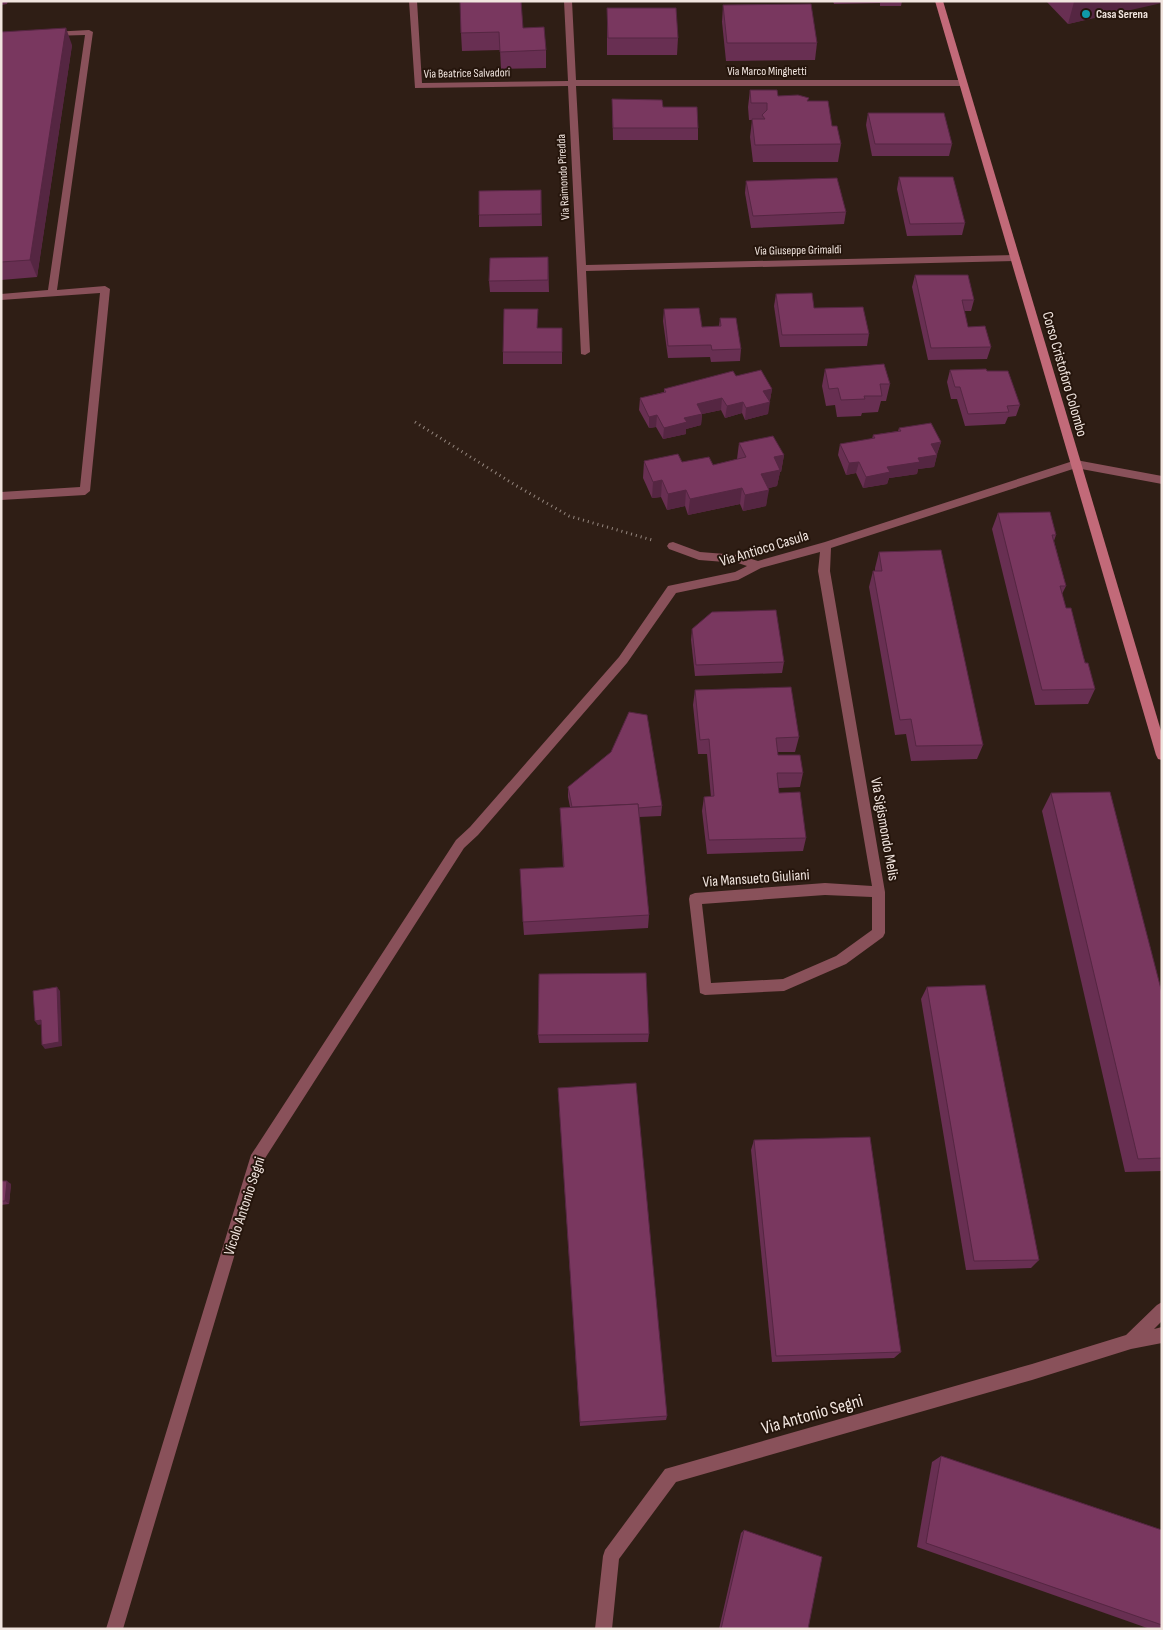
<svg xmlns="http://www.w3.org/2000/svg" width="1163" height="1630" font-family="'Sofia Sans Condensed',sans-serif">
<rect width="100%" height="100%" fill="#2f1e15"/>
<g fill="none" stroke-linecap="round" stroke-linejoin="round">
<!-- path -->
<polyline stroke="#95877f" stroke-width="3" stroke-dasharray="1 4" stroke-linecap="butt" points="415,422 515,485 569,516 652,540"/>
<!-- lane -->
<polygon fill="#89515a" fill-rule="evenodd" points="89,30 93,32 57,290 105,286 110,289 90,491 85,495 1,500 1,492 80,487 100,293 1,300 1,294 48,290 85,35 51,36 47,34 51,32"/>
<!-- street -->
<g fill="#89515a" fill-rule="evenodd">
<polygon points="409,1 417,1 422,83 568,81 564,1 572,1 576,80 963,80 967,83 963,86 576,86 586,265 1015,255 1020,258 1015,261 586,271 590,352 585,355 581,354 568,86 415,88"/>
<path d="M1076 460 1162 476V484L1076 468 831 548 830 571 885 892V933L883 937 846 964 784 991 705 995 700 993 689 899 690 895 695 893 825 883 872 886 818 571 820 552 761 568 738 580 676 593 627 663 478 835 464 848 262 1163 123 1629H106L251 1155 456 840 470 827 619 657 668 586 735 572 747 566 738 563 699 560 669 549 667 546 669 543 673 542 700 552 738 555 758 561 825 542ZM825 895 872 897V930L836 956 783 979 711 983 702 904Z"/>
<polygon points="1162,1302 1162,1321 1154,1329 1162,1327 1162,1343 1131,1349 1032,1380 676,1482 619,1559 612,1629 595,1629 603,1556 605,1550 665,1469 1032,1364 1126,1335 1157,1305"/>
</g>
<!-- secondary -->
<polygon fill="#c26a79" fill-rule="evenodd" points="935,1 943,1 1162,734 1162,760 1158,759 1156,755"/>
</g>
<!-- wall -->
<g fill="#682f52">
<polygon points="1,1 8,1 7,4 1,5"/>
<polygon points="833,1 902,1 901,6 880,6 880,3 834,4"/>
<polygon points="1046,1 1162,1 1068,24"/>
<polygon points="723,5 817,43 815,60 726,61 722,22"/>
<polygon points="607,8 678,38 677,55 607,55"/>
<polygon points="523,28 546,50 546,68 501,69 500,50 462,51 461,33"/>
<polygon points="1,32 72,45 37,277 1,280"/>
<polygon points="750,90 778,96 808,101 832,126 841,144 838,162 753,162 750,137 752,120 749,120 748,107"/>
<polygon points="612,99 698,128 698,140 613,140"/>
<polygon points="868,113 952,144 949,156 872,156 866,125"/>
<polygon points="899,177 965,223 962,235 907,236 897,189"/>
<polygon points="746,181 846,212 844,224 751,228 745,193"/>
<polygon points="541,190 542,226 479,227 479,215"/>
<polygon points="548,257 549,292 490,292 489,281"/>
<polygon points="915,275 974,300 971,311 964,311 968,327 991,347 987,359 928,360 912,287"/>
<polygon points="776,294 814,308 869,334 867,346 780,347 774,306"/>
<polygon points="664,309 702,327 719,326 720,318 741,349 740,361 711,362 710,357 668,358 663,321"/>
<polygon points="538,328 562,328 562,364 503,364 503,352"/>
<polygon points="825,369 890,384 886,401 881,401 878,412 862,413 861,416 837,417 835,405 826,406 822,386"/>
<polygon points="950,370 987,371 1020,405 1016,416 1008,417 1005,424 965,426 957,399 951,399 947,382"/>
<polygon points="736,376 772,389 770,400 769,401 768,414 745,420 742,413 725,418 721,410 702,414 701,425 686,429 686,434 663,439 656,427 649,428 639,410 640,398 664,392 664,389"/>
<polygon points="899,428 941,442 937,454 936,454 937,455 934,467 918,469 917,474 889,478 887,484 863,488 856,473 846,475 838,455 840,444 872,439 873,435 898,431"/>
<polygon points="739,443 784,455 781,472 780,472 777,486 768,488 766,506 743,511 740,504 688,515 685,506 667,510 661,497 652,498 643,478 644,461 682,462 713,465 737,459"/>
<polygon points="998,513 1056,535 1054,541 1066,586 1062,594 1066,608 1095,689 1088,704 1035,705 992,529"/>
<polygon points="879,552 983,745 977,759 911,761 906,734 895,735 869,587 873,571 875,571 875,568"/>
<polygon points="692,629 784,662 782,673 695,676 691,640"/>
<polygon points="695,690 799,737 795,752 778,752 778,755 803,773 800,787 779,788 779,793 806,838 803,851 707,854 702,811 704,797 711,797 707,754 698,754 693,705"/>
<polygon points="568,787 662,806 661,816 639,817 649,915 648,928 524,935 523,922 563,867 560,808 570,807 568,797"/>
<polygon points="1051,793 1162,993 1162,1171 1125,1172 1042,811"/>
<polygon points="927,987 1039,1260 1031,1268 966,1270 921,999"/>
<polygon points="649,1034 648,1042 539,1043 538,1035"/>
<polygon points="558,1088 667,1416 666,1420 580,1426"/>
<polygon points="754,1140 901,1352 894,1358 772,1362 751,1150"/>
<polygon points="1,1181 11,1184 9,1204 1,1205"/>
<polygon points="941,1456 1162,1530 1162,1629 1150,1629 917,1547 932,1462"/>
<polygon points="744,1530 808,1629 719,1629 741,1533"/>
</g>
<!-- shaded-wall -->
<g fill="#552642">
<polygon points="1076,1 1162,1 1162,3 1068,24 1074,2"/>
<polygon points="66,28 72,45 37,277 30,260"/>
<polygon points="772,389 770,400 761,403 763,391"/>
<polygon points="722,398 721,410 702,414 701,425 686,429 686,434 663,439 664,428 684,418 697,404"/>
<polygon points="743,402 742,413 725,418 727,406"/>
<polygon points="770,402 768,414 745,420 746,408"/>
<polygon points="657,415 656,427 649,428 649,417"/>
<polygon points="941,442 937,454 928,455 931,444"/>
<polygon points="784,455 781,472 780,472 777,486 759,491 761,474 774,457"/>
<polygon points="937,455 934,467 918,469 917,474 889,478 887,484 863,488 866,477 887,467 918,458"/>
<polygon points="859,462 856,473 846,475 849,463"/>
<polygon points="662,480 661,497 652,498 653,482"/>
<polygon points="742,488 740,504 688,515 690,499"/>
<polygon points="686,490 685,506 667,510 668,494"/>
<polygon points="769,490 766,506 743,511 745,495"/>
<polygon points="57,987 60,991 62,1046 45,1049 42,1045"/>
<polygon points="41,1020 44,1024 38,1025 35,1021"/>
<polygon points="7,1181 11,1184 9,1204 5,1201"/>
</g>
<!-- building -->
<g fill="#79375f" stroke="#552642">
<polygon points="497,1 521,1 523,28 544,27 546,50 500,52 499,32 461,33 460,2"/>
<polygon points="811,4 817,43 727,43 723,5"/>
<polygon points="607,8 676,8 678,38 608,38"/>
<polygon points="66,28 30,260 1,262 1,32"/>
<polygon points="750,90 777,90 778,96 798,95 809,98 807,101 828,101 832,126 837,126 841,144 755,145 752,119 765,119 762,115 767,110 767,103 751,103"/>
<polygon points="612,99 662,100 663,107 697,107 698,128 613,128"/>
<polygon points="868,113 944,113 952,144 875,144"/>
<polygon points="899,177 953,177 965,223 910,224"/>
<polygon points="837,178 846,212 753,216 746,181"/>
<polygon points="541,190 541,214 479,215 479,191"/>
<polygon points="548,257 548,280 489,281 490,258"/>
<polygon points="915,275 968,275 974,300 962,300 968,327 985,326 991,347 931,348"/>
<polygon points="812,293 814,308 863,307 869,334 782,335 776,294"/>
<polygon points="699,308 702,327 721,326 720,318 736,318 741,349 712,350 711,345 668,346 664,309"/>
<polygon points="504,309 538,309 537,328 562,328 562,352 503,352"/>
<polygon points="884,364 890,384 880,384 882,396 864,396 865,399 841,400 838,388 829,389 825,369"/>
<polygon points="986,369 987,371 1008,371 1020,405 1007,406 1009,412 968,414 960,387 955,387 950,370"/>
<polygon points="761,370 772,389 763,391 770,402 746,408 743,402 727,406 722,398 697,404 702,414 684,418 687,422 664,428 657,415 649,417 640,398 666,392 664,389 733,371 736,376"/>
<polygon points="931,423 941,442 931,444 937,455 918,458 920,462 887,467 890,472 866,477 859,462 849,463 840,444 875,438 873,435 901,431 899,428"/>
<polygon points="773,436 784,455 774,457 780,470 761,474 769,490 745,495 742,488 690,499 686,490 668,494 662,480 653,482 644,461 678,454 682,462 709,457 713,465 746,457 739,443"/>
<polygon points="1050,512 1056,535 1052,535 1066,586 1060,586 1066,608 1071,608 1085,663 1088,663 1095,689 1042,690 998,513"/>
<polygon points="941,550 983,745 916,746 911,719 900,720 873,571 882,571 879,552"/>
<polygon points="776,610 784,662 696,665 692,629 712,612"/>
<polygon points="791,687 799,737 776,738 778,755 800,755 803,773 777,773 779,793 800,792 806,838 709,840 704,797 714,796 709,739 700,740 695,690"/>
<polygon points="629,712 647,715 662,806 638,808 638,804 572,807 568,787 611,752"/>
<polygon points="1110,792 1162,993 1162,1158 1138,1159 1051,793"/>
<polygon points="638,804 649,915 523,922 520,869 564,867 560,808"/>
<polygon points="646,973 649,1034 538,1035 539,974"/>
<polygon points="985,985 1039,1260 974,1261 927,987"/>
<polygon points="57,987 59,1042 42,1045 41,1020 35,1021 33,991"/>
<polygon points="636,1083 667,1416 580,1422 558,1088"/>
<polygon points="870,1137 901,1352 776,1356 754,1140"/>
<polygon points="1,1181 7,1181 5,1201 1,1201"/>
<polygon points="941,1456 1162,1530 1162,1625 926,1543"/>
<polygon points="744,1530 822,1557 808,1629 721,1629"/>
</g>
<!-- markers -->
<circle fill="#0f9aa8" stroke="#25150c" stroke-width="2" cx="1086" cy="14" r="5"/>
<g text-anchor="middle" stroke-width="4" stroke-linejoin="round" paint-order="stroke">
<!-- far-poi labels -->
<g font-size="12" font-weight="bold" fill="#f1e5df" stroke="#25150c" text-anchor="start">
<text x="1096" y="18">Casa Serena</text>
</g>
<!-- far-street labels -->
<g font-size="12" fill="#f1e5df" stroke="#25150c">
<text x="767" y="75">Via Marco Minghetti</text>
<text transform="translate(467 73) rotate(-1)" y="4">Via Beatrice Salvadori</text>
<text transform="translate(563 177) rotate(-93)" y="4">Via Raimondo Piredda</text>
<text transform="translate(798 250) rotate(-1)" y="4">Via Giuseppe Grimaldi</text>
</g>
<!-- street labels -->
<g font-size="15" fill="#f1e5df" stroke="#25150c">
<text transform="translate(1065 374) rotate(74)" y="5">Corso Cristoforo Colombo</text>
<text transform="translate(764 548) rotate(-17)" y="5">Via Antioco Casula</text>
<text transform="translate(885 829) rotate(80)" y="5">Via Sigismondo Melis</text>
<text transform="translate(756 878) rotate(-4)" y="5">Via Mansueto Giuliani</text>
<text transform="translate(244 1206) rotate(-72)" y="5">Vicolo Antonio Segni</text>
</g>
<!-- near-street labels -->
<g font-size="18" fill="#f1e5df" stroke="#25150c">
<text transform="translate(812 1414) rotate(-16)" y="6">Via Antonio Segni</text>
</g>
</g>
<!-- border -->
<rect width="1163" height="1630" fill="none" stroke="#f1e5df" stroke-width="5"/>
</svg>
